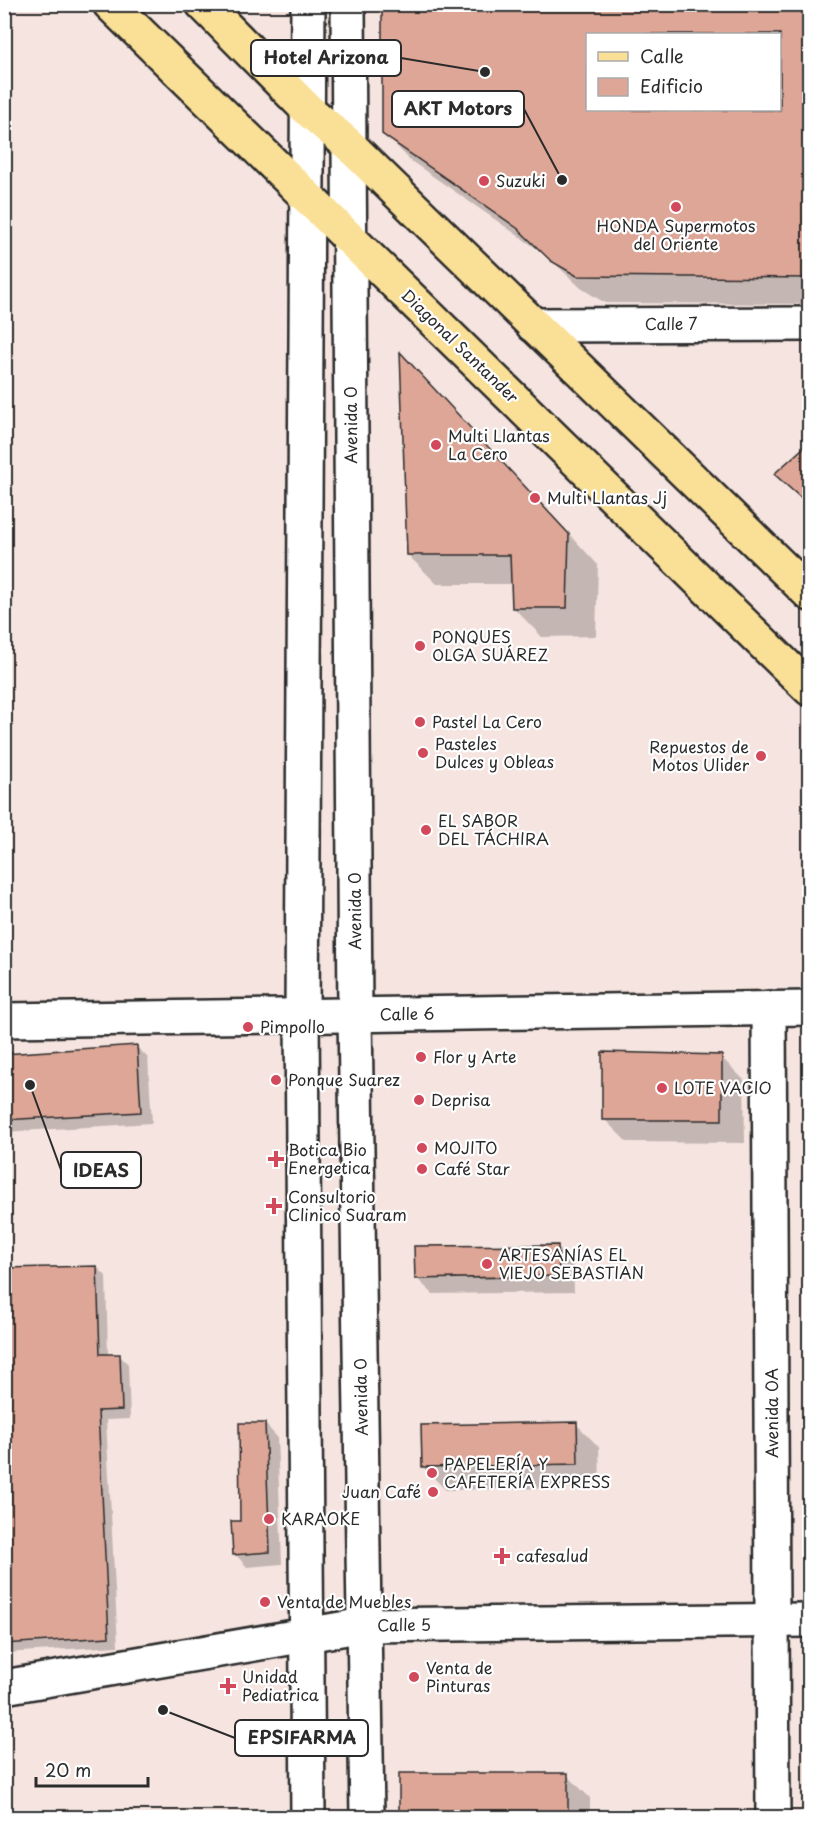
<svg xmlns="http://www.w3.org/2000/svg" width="814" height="1822" font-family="'Playpen Sans',sans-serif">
<rect width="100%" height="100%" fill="#f5e4e0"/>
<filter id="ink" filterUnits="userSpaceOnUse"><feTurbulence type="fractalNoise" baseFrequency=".0167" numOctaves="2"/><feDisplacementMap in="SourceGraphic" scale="12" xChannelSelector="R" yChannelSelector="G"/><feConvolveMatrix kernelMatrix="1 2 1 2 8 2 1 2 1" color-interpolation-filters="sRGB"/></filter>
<g filter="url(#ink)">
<!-- shadow -->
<g fill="#0003" fill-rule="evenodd">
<path d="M383 4H810V304L605 303 581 288 546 255 411 161 384 133ZM588 34H780V110H588Z"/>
<polygon points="429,383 598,565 596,636 542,637 513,607 513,584 437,584 408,555"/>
<polygon points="136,1046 148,1058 152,1123 4,1132 4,1055"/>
<polygon points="808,1047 810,1047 810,1083"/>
<polygon points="721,1057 744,1080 745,1143 627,1142 604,1119"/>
<polygon points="557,1247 573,1263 574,1292 433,1294 416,1278"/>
<polygon points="97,1267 106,1276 108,1355 119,1355 128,1364 130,1419 106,1420 118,1646 4,1653 4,1270"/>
<polygon points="265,1424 277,1437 282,1564 247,1567 235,1554"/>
<polygon points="576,1424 599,1447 600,1487 446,1490 423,1467"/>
<polygon points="567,1775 590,1798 590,1818 401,1818"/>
</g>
<!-- building -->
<g fill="#dea697" stroke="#2b2b2b" stroke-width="1.5" fill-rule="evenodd">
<path d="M382 4H810V278L577 276 551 261 517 228 382 134ZM588 34H780V110H588Z"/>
<polygon points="400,352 569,534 567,608 512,608 510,555 407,555"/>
<polygon points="810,442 810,506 774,474"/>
<polygon points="137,1045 141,1112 4,1120 4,1054"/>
<polygon points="602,1052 722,1055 722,1120 602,1120"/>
<polygon points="558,1245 559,1276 415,1279 414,1246"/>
<polygon points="97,1266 100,1354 120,1354 122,1410 98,1411 109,1637 4,1644 4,1268"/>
<polygon points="577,1422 578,1464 422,1467 421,1425"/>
<polygon points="239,1423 265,1423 270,1552 233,1555 231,1521 240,1521"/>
<rect x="399" y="1773" width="169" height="45"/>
</g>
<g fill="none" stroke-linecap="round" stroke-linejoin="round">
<defs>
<g id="street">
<polyline points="533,325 810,324"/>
<polyline points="769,1008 773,1818"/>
</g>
<g id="secondary">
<polyline points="348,4 355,1015 367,1818"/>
<polyline points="4,1020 810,1008"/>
<polyline points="4,1687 364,1625 810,1620"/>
<polyline points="308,1818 302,1015 308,4"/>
</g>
<g id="primary">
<polyline points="110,4 810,689"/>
<polyline points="203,4 308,110 349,145 810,594"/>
</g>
</defs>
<!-- street casing -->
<use href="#street" stroke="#2b2b2b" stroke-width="38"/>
<!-- secondary casing -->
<use href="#secondary" stroke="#2b2b2b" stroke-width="38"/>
<!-- primary casing -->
<use href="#primary" stroke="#2b2b2b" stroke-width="38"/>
<!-- street -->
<use href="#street" stroke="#fff" stroke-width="33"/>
<!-- secondary -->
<use href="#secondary" stroke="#fff" stroke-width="33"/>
<!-- primary -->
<use href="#primary" stroke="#fadf96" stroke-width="33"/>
</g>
</g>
<!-- markers -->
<g fill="#d1495b" stroke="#fff" stroke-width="2">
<circle cx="484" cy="181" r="6"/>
<circle cx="676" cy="207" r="6"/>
<circle cx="436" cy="445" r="6"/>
<circle cx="535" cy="498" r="6"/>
<circle cx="420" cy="646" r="6"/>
<circle cx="420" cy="722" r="6"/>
<circle cx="423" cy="753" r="6"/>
<circle cx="761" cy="756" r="6"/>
<circle cx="426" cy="830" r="6"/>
<circle cx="248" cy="1027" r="6"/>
<circle cx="421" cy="1057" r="6"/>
<circle cx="276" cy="1080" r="6"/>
<circle cx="662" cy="1088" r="6"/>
<circle cx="419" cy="1100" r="6"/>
<circle cx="422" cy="1148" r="6"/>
<path d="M273 1150h6v6h6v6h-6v6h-6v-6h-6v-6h6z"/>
<circle cx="422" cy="1169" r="6"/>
<path d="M271 1197h6v6h6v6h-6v6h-6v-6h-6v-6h6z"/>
<circle cx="487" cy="1264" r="6"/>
<circle cx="432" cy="1473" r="6"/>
<circle cx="433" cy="1492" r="6"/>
<circle cx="269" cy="1519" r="6"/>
<path d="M499 1547h6v6h6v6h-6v6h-6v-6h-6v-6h6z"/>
<circle cx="265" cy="1602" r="6"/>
<circle cx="414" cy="1677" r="6"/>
<path d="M225 1677h6v6h6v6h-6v6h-6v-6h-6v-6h6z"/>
</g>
<g text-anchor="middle" stroke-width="4.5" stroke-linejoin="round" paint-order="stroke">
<!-- poi labels -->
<g font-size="16" fill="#2b2b2b" stroke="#fff" text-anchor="start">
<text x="496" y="187">Suzuki</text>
<text x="676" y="232" text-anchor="middle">HONDA Supermotos<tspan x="676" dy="18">del Oriente</tspan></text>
<text x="448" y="442">Multi Llantas<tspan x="448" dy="18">La Cero</tspan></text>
<text x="547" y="504">Multi Llantas Jj</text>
<text x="432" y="643">PONQUES<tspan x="432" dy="18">OLGA SUÁREZ</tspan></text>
<text x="432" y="728">Pastel La Cero</text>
<text x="435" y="750">Pasteles<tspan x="435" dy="18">Dulces y Obleas</tspan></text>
<text x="749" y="753" text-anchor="end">Repuestos de<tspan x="749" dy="18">Motos Ulider</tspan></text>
<text x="438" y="827">EL SABOR<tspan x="438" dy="18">DEL TÁCHIRA</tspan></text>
<text x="260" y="1033">Pimpollo</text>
<text x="433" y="1063">Flor y Arte</text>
<text x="288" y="1086">Ponque Suarez</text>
<text x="674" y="1094">LOTE VACIO</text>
<text x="431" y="1106">Deprisa</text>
<text x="434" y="1154">MOJITO</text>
<text x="288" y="1156">Botica Bio<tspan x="288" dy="18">Energetica</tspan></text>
<text x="434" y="1175">Café Star</text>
<text x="288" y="1203">Consultorio<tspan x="288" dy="18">Clinico Suaram</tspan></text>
<text x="499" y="1261">ARTESANÍAS EL<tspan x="499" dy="18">VIEJO SEBASTIAN</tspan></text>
<text x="444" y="1470">PAPELERÍA Y<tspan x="444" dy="18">CAFETERÍA EXPRESS</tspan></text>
<text x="421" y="1498" text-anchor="end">Juan Café</text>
<text x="281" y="1525">KARAOKE</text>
<text x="516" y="1562">cafesalud</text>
<text x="277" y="1608">Venta de Muebles</text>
<text x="426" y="1674">Venta de<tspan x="426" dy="18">Pinturas</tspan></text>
<text x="242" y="1683">Unidad<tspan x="242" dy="18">Pediatrica</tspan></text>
</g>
<!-- street labels -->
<g font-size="16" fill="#2b2b2b" stroke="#fff">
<text x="671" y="330">Calle 7</text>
<text transform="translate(460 346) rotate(44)" y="6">Diagonal Santander</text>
<text transform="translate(351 425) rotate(-90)" y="6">Avenida 0</text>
<text transform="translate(355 911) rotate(-90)" y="6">Avenida 0</text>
<text transform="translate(407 1014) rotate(-1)" y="6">Calle 6</text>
<text transform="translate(361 1397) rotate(-91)" y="6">Avenida 0</text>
<text transform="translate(772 1413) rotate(-90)" y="6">Avenida 0A</text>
<text transform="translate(404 1625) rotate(-1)" y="6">Calle 5</text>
</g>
</g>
<!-- callouts -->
<path fill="none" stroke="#2b2b2b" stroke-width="2" d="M485 72L401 58M562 180L524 109M30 1085L61 1170M163 1710L235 1738"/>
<g fill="#2b2b2b" stroke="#fff" stroke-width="2">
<circle cx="485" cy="72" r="6"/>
<circle cx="562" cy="180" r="6"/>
<circle cx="30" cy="1085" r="6"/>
<circle cx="163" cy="1710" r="6"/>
</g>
<g fill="#fff" stroke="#2b2b2b" stroke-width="2">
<rect x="251" y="40" width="150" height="36" rx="6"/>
<rect x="392" y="91" width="132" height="36" rx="6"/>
<rect x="61" y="1152" width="80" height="36" rx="6"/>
<rect x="235" y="1720" width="133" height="36" rx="6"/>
</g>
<g font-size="18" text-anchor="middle" font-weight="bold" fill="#2b2b2b">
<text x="326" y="64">Hotel Arizona</text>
<text x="458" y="115">AKT Motors</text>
<text x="101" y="1177">IDEAS</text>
<text x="302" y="1744">EPSIFARMA</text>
</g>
<!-- margin -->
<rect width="814" height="1822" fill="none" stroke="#fff" stroke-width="24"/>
<rect x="12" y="12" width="790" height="1798" fill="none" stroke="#2b2b2b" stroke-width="2" filter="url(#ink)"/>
<!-- legend -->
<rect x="586" y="33" width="195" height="78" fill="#ffffff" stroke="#aaaaaa" stroke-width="1.5"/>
<rect x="598" y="52" width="30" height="9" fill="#fadf96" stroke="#aaaaaa" stroke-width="1.5"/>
<text x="640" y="63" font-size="18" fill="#2b2b2b">Calle</text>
<rect x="598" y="78" width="30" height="18" fill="#dea697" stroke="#aaaaaa" stroke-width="1.5"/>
<text x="640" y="93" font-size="18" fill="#2b2b2b">Edificio</text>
<!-- scale -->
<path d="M36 1777v9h112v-9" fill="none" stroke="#2b2b2b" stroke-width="3"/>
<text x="45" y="1777" font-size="18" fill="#2b2b2b" stroke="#ffffff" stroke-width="4.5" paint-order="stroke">20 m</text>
</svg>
